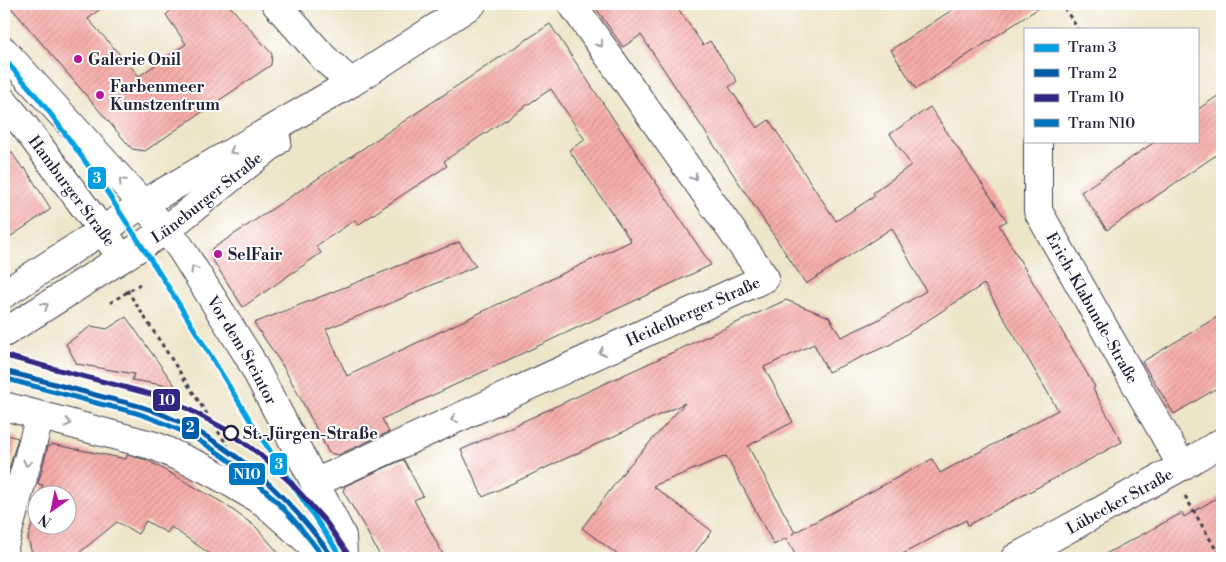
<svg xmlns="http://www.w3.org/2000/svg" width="1226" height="562" font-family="'Libre Bodoni',serif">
<defs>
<pattern id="building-hatch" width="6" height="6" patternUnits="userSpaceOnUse" patternTransform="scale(1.25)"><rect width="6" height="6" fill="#f5aca8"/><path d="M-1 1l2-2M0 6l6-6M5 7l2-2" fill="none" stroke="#d29492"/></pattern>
</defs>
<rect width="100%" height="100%" fill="#fff"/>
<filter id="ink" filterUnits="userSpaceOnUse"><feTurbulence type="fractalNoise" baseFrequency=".02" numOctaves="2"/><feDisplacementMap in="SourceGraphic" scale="10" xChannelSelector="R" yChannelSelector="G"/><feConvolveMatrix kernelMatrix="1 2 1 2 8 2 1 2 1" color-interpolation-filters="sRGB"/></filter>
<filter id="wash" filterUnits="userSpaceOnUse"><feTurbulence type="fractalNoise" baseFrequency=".0096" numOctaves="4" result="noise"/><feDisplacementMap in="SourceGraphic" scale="20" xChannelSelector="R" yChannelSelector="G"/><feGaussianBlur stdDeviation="1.12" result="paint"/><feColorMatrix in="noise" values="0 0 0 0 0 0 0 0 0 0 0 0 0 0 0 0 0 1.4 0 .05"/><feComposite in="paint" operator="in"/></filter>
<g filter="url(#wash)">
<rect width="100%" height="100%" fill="#ede5c8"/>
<g id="blocks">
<!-- building -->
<g fill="url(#building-hatch)" fill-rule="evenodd">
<polygon points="8,4 106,4 88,19 139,76 186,44 166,15 178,4 228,4 272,54 271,65 145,151 132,149"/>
<path d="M593 4H675L703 45 710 41 737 81 729 87 757 128 769 120 836 221 875 196 873 193 911 165 890 134 930 107 1007 221 999 225 1095 387 1093 389 1122 442 968 525 966 520 895 558H797L786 538 774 545 726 456 653 486 712 531 691 558H622L582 528 626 469 685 403 483 497 461 450 786 300 829 317 841 337 876 321 926 291 892 228 806 284 641 35 623 47ZM984 284 1058 410 940 473 932 459 792 534 795 533 748 446 793 422 764 367 814 344 828 372 891 344Z"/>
<polygon points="961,4 1045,4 916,89 891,50"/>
<polygon points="550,24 711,265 382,419 389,432 338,455 329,453 295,388 281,363 254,323 459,242 476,266 384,306 326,329 347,376 631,241 569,150 585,140 551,89 444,161 447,166 384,207 358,225 355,220 316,246 321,253 243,307 212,259 212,249"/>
<polygon points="1222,93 1222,151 1107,230 1081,192 1156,141 1197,141 1197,110"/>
<polygon points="4,141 23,169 25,168 51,209 4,241"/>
<polygon points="1222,314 1222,385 1174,414 1142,362"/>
<polygon points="126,317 176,387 132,380 134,374 77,364 66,344 91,326 107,329"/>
<polygon points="4,434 18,438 7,476 4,476"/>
<polygon points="51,444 126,459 127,455 147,460 223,503 256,527 283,558 216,558 171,527 167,533 146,521 138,534 117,522 73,558 37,558 31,550 28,538 38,504 38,524 68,524 68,494 40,494 43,485 38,484 48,446 50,447"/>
<polygon points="402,460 404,460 423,496 414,500 445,558 381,558 364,526 343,491 345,486"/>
<polygon points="1222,495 1222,558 1098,558 1182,513 1184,517"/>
</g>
</g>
</g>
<g filter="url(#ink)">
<use href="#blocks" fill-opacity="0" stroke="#403f50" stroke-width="1"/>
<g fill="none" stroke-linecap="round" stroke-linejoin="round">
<defs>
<g id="minor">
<polyline points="276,4 323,57 351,83"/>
<path id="s1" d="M4 51 143 204 180 247 249 357 315 483 342 536 343 558"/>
<path id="s2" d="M4 102 25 127 112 244"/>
<path id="s3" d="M1038 141V211L1182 466"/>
<polyline points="4,294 143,204 351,83 472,4"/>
<path id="s4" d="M4 333 166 230 277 141"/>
<polyline points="4,406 155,446 204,468 228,481 265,503 327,558"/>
<path id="s5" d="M315 483 765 278 572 4"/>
<polyline points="4,546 40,416"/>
<path id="s6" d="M1015 558 1182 466 1222 442"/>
</g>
</defs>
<!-- minor casing -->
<use href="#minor" stroke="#403f50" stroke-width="30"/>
<!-- path -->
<g stroke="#403f50" stroke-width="3" stroke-dasharray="4 4" stroke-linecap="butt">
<polyline points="1073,4 1065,9 1078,29"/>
<polyline points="127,290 212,422 229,448"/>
<polyline points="110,303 140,284"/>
<polyline points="1185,496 1221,558"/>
</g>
<!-- minor -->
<use href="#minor" stroke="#fff" stroke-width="28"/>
<defs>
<polyline id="tram-1" points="4,59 34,93 53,117 105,189 169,288 256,430 342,558"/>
<path id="tram-2" d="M4 371C37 379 70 388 103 397 119 401 135 404 151 410 228 438 286 492 333 558"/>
<polyline id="tram-3" points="6,356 154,395 188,409 225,429 258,453 292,484 326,522 348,554"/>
<path id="tram-4" d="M4 378C36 387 68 395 100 404 116 408 133 411 148 417 221 443 279 496 324 558"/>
</defs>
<!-- tram-1 casing -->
<use href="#tram-1" stroke="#fff" stroke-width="9"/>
<!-- tram-2 casing -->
<use href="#tram-2" stroke="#fff" stroke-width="9"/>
<!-- tram-3 casing -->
<use href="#tram-3" stroke="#fff" stroke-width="9"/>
<!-- tram-4 casing -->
<use href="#tram-4" stroke="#fff" stroke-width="9"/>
<!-- tram-1 -->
<use href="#tram-1" stroke="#009fe3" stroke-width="5"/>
<!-- tram-2 -->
<use href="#tram-2" stroke="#005ca9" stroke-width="5"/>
<!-- tram-3 -->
<use href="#tram-3" stroke="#312783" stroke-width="5"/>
<!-- tram-4 -->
<use href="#tram-4" stroke="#0075bf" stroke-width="5"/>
</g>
<!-- one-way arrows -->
<defs><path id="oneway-chevron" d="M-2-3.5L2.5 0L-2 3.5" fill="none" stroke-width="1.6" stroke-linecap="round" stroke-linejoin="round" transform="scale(1.25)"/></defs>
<g stroke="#9c9ca7">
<use href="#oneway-chevron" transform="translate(600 44) rotate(55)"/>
<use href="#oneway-chevron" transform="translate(233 151) rotate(150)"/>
<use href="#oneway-chevron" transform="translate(694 177) rotate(55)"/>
<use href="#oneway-chevron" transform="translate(122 181) rotate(-132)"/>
<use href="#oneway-chevron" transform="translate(194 269) rotate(-121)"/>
<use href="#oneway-chevron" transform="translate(45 306) rotate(-33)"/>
<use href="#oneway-chevron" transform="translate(602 352) rotate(156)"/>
<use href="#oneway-chevron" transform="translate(454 419) rotate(156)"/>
<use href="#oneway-chevron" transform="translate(68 423) rotate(15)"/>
<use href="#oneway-chevron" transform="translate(27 463) rotate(105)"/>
</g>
</g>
<!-- markers -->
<g fill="#b5179e" stroke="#fff" stroke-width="2">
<circle cx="78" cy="59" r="5"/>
<circle cx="100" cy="95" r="5"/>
<circle cx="218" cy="254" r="5"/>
</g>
<circle fill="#fff" stroke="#22223b" stroke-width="2.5" cx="231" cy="433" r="7"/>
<g text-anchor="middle" stroke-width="4" stroke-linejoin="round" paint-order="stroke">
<!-- poi labels -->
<g font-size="16" font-weight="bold" fill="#22223b" stroke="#fff" text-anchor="start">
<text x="88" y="65">Galerie Onil</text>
<text x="110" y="92">Farbenmeer<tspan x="110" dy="18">Kunstzentrum</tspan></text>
<text x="228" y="260">SelFair</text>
</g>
<!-- street labels -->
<g font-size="16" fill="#22223b" stroke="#fff">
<text dy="6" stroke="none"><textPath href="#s2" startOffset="112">Hamburger Straße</textPath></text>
<text dy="6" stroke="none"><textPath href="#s4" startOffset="244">Lüneburger Straße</textPath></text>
<text dy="6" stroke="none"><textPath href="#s3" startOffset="181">Erich-Klabunde-Straße</textPath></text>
<text dy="6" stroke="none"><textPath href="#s5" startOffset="415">Heidelberger Straße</textPath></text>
<text dy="6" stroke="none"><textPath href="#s1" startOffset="384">Vor dem Steintor</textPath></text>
<text dy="6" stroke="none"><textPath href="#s6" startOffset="119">Lübecker Straße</textPath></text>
</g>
<!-- stop labels -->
<g font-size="16" font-weight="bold" fill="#22223b" stroke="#fff" text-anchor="start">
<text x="243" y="439">St.-Jürgen-Straße</text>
</g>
</g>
<g stroke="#fff" stroke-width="2">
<rect x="87" y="166" width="20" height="24" rx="5" fill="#009fe3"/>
<rect x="152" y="388" width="29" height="24" rx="5" fill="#312783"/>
<rect x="181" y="416" width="19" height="24" rx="5" fill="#005ca9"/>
<rect x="269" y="452" width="19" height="24" rx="5" fill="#009fe3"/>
<rect x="228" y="462" width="38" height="24" rx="5" fill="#0075bf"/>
</g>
<g font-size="14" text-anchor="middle" font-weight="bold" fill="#fff">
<text x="97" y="183">3</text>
<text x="167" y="405">10</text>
<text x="190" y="432">2</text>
<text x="279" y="469">3</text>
<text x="247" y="479">N10</text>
</g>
<!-- margin -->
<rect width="1226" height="562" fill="none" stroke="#fff" stroke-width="20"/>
<!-- legend -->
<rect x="1024" y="28" width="175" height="115" fill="#ffffff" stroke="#a7a7b1"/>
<rect x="1034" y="44" width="25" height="8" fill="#009fe3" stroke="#a7a7b1"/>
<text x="1068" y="52" font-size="15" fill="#22223b">Tram 3</text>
<rect x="1034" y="69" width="25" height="8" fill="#005ca9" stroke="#a7a7b1"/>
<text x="1068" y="78" font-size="15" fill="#22223b">Tram 2</text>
<rect x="1034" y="94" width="25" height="8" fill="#312783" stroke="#a7a7b1"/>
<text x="1068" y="102" font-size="15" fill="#22223b">Tram 10</text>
<rect x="1034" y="119" width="25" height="8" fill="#0075bf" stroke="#a7a7b1"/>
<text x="1068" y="128" font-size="15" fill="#22223b">Tram N10</text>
<!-- north arrow -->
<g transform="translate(52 510) rotate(213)"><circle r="24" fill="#ffffff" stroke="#a7a7b1"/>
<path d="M0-4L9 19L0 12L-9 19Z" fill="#b5179e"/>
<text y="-8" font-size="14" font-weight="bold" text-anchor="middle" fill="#22223b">N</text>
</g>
</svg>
